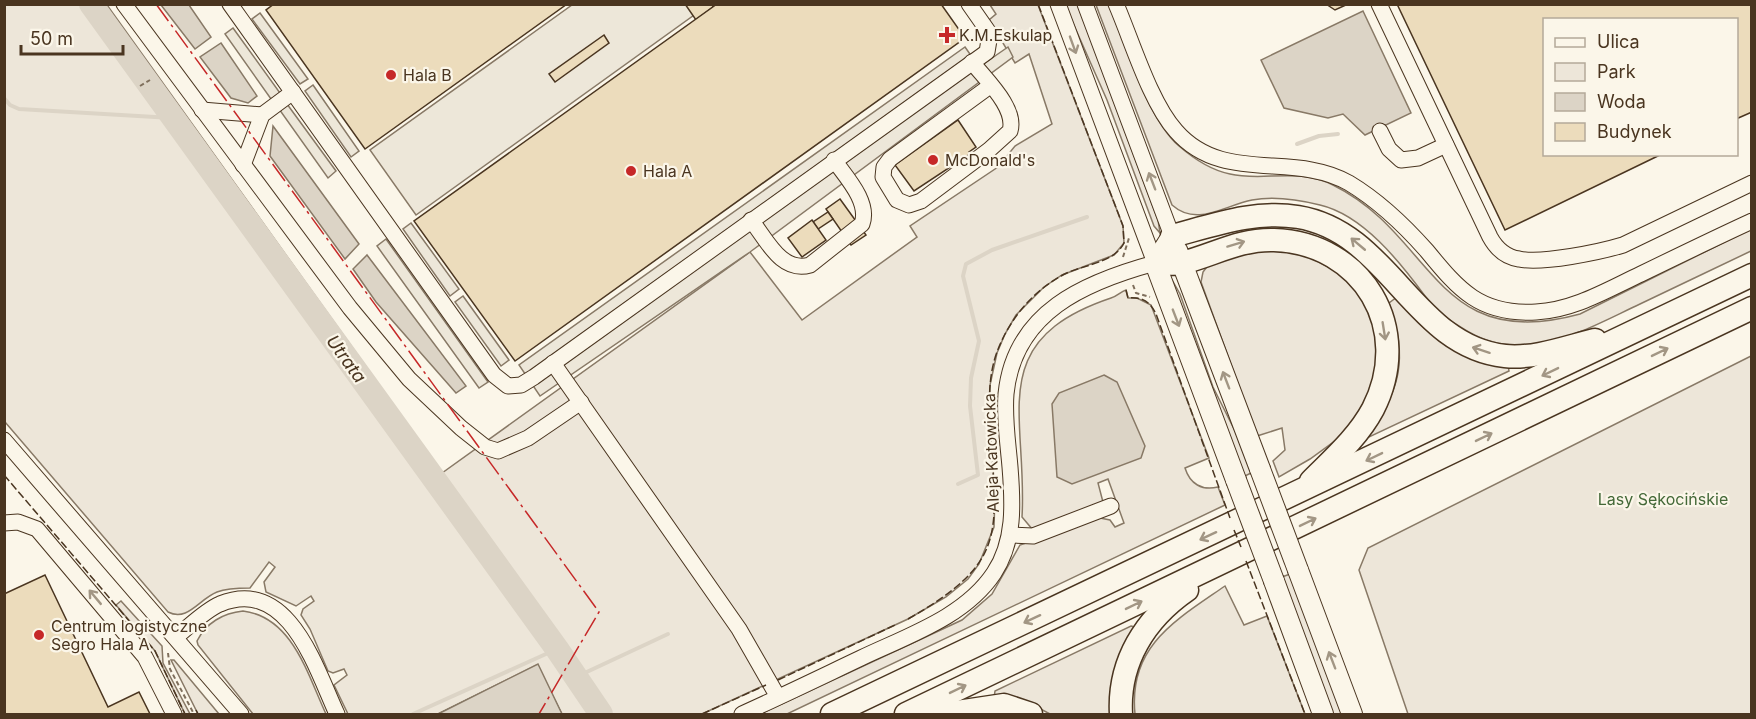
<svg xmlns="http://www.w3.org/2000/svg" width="1756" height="719" font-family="Inter,sans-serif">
<rect width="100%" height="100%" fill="#fbf6e9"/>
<!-- green -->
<g fill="#ede6d9" stroke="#887966" stroke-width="1.5">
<path d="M4 5H107L442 473 750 252 802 320 917 237 910 226 998 167 1015 146 1052 124 1029 54 1015 63 989 20 996 14 990 5H1038L1123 226 1124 243 1114 255 1062 275 1044 287 1016 315 1005 334 997 353 990 385 989 411 995 496 994 527 979 564 968 579 946 597 908 619 702 714H562L537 665 438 714H348L334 685 347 675 344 669 333 673 328 671 310 629 301 615 303 609 314 601 311 596 296 606 266 592 264 582 275 567 269 562 250 588C239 588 227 588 217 592 199 599 188 622 168 612L5 422Z"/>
<polygon points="1065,5 1078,5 1158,220 1160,233 1154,226 1107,100"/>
<path d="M1096 5H1109C1125 43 1148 120 1179 146 1194 159 1210 170 1230 174 1263 182 1297 167 1333 185 1435 235 1434 354 1580 314L1751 229V251C1714 269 1677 286 1640 304 1582 331 1523 368 1462 328 1446 318 1436 311 1425 296 1400 262 1363 215 1320 205 1300 200 1273 196 1252 200 1223 206 1197 227 1172 205Z"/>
<polygon points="1287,245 1351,279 1380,326 1379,373 1354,427 1310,459 1279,477 1273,461 1285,450 1282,428 1257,436 1201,282 1203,272 1212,260"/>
<polygon points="1171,278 1180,294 1213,387 1242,445 1251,473 1243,477"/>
<path d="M1126 290 1128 298H1137L1151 305 1209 458 1185 468C1190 484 1202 491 1218 487L1225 505 787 714H760L962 620 992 594 1020 545 1100 518 1110 520 1115 527 1124 523 1108 479 1098 483 1103 502 1033 530 1022 517C1028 415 983 341 1111 298 1118 296 1120 292 1126 290Z"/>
<path d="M1397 297C1423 335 1462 361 1508 365L1509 371 1367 438C1400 390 1409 359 1389 303Z"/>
<polygon points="1751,356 1751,714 1408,714 1359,570 1368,548"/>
<polygon points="1290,574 1344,714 1333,714 1282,577"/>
<path d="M1225 586 1244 625 1267 616 1305 714H1135C1128 646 1176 620 1225 586Z"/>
<polygon points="121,601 162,646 163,663 190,714 185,714 155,651 116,605"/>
<path d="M243 611C293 617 308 676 326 714H253L198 645 197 641C206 623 223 613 243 611Z"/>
<polygon points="1131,626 1135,627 1115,714 1050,714 1033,705 994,698 995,691"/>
<polygon points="171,660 174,660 219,714 198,714"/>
</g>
<!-- parking -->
<g fill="#ede7d9" stroke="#887966" stroke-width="1.5">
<polygon points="572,5 708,5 416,215 370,150"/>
<polygon points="260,13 308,79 300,84 252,19"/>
<polygon points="233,28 280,93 271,99 225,34"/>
<polygon points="965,47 979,67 1008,47 1013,57 750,252 540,396 519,365"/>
<polygon points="313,85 359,151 351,157 305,91"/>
<polygon points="287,104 336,171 328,178 279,109"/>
<polygon points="411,223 459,289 450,296 403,229"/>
<polygon points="386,239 488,382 479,388 377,246"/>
<polygon points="463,296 509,360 501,366 455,302"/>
</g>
<!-- water -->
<g fill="#dcd4c6" stroke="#887966" stroke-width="1.5">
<polygon points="161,5 189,5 211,37 195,49"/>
<polygon points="1363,11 1411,113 1365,135 1343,114 1328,118 1284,108 1261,60"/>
<polygon points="221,43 257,96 248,103 231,98 200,57"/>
<polygon points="273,126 359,244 345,259 270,156"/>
<polygon points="367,255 466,386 456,393 376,302 353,269"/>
<polygon points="1104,375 1117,382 1145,446 1141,458 1072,484 1057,477 1052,404 1059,393"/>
<polygon points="538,664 562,714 438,714"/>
</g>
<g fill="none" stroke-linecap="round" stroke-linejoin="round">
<!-- stream -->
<g stroke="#dcd4c6" stroke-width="4">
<polyline points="4,98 10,105 19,109 172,118"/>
<polyline points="1297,144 1319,136 1338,134"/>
<polyline points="958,484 978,475 970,406 971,378 979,341 963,276 966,264 992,250 1087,217"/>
<polyline points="576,677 668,634"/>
<polyline points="413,714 557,649"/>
</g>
<!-- river -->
<polyline stroke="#dcd4c6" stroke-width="24" points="91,4 557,649 601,714"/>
</g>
<!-- building -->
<g fill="#ecdcbc" stroke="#4a3520" stroke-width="1.5">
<polygon points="274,4 567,4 365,149 266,10"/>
<polygon points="685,4 712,4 713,7 696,20"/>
<polygon points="717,4 941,4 965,38 515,361 414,221"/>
<polygon points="1326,4 1348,4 1335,10"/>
<polygon points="1397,4 1752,4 1752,112 1736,119 1736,20 1544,20 1544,154 1662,154 1505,230"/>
<polygon points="604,35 609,43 555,82 549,74"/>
<polygon points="958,120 976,147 969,152 970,154 914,191 895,165"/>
<polygon points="840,199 866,235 851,245 826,209"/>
<polygon points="828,212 833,219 818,229 813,222"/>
<polygon points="812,220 826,240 802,257 788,238"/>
<polygon points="45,575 108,707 139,692 150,714 4,714 4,594"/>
</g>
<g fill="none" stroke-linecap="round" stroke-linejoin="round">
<defs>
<g id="minor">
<polyline points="124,4 350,308 409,379 461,428 485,447 498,451 528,438 581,402"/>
<polyline points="230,4 494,375 508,386 521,385 534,377 987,52 990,34 969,4"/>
<polyline points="1085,4 1172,236"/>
<path d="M1116 4C1132 41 1150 102 1176 131 1223 185 1294 151 1349 183 1379 201 1404 225 1427 251 1459 290 1480 315 1536 312 1574 310 1607 290 1641 274 1678 256 1715 238 1752 221"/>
<path d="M1379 4 1490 237C1496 248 1506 257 1519 259 1542 264 1600 252 1623 245L1752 183"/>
<path d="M972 62C985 79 1017 108 1010 131L989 150 921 201 909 205 897 200 883 177 884 167 890 159 990 86"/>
<polyline points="202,110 262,115"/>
<polyline points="1380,131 1389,149 1401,160 1418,158 1446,145"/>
<polyline points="243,165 262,115 293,92"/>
<path d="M751 220C767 240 781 273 810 265L862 224C870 202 846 177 834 160"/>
<polyline points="553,363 739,629 778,697"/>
<polyline points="4,440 241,714"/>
<polyline points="4,523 18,522 37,529 145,657 174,714"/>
<polyline points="1010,535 1033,536 1111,506"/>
<path d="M176 637C190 626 204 611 220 604 289 576 316 669 337 714"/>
<path d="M742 714C782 696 821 677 861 658 907 636 965 617 994 573 1015 541 1013 504 1010 467 1008 443 1004 418 1006 394 1014 312 1085 282 1155 263L1058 4"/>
</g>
<g id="major">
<polyline points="1172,236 1155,263 1236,480"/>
<polyline points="1177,250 1260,469"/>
<polyline points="1298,570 1352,714"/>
<polyline points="1274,581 1323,714"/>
</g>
<g id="highway">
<path d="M1172 236C1214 225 1255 210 1298 217 1390 232 1413 346 1505 356 1535 359 1566 347 1595 340"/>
<path d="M1155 263C1164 263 1174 265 1182 263 1214 255 1239 239 1274 240 1363 243 1414 329 1373 409 1358 437 1334 458 1311 481"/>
<polyline points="832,714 1752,275"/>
<polyline points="906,714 1752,308"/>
<polyline points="944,714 1004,705 1031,714"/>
<path d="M1121 714C1118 662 1145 619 1187 590"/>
</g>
</defs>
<!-- minor casing -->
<use href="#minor" stroke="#4a3520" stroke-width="17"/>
<!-- major casing -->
<use href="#major" stroke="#4a3520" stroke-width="22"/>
<!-- highway casing -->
<use href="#highway" stroke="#4a3520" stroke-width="25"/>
<!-- path -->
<g stroke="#7f6f5c" stroke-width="2" stroke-dasharray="4.5 3" stroke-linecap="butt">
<polyline points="140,86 150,80"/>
<polyline points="1123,257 1129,238"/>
<polyline points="1133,285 1136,293 1150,297"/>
<polyline points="168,653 170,669 194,714"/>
</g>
<!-- minor -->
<use href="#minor" stroke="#fbf6e9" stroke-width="15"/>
<!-- major -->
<use href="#major" stroke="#fbf6e9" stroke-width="20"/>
<!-- highway -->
<use href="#highway" stroke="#fbf6e9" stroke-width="22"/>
<defs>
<g id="major-bridge">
<polyline points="1260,469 1298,570"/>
<polyline points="1236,480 1274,581"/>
</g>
</defs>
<!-- major-bridge casing -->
<use href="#major-bridge" stroke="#4a3520" stroke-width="22" stroke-linecap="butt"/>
<!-- major-bridge -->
<use href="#major-bridge" stroke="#fbf6e9" stroke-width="20"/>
<!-- fence -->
<g stroke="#4a3520" stroke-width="1.5" stroke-dasharray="8 3" stroke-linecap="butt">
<path d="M1126 290 1128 298C1142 297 1150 301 1156 314L1230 518"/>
<polyline points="4,475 155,651 185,714"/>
<polyline points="1234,530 1241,547"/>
<polyline points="1246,561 1305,714"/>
<path d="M908 619C1008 562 997 534 990 429 989 404 988 376 997 352 1009 320 1031 293 1061 276 1079 265 1114 264 1124 243L1123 226 1038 4"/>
<polyline points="778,680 895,625"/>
<polyline points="196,710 198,714"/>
<polyline points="702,714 766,685"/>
</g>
<!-- power -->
<polyline stroke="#c62828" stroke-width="1.5" stroke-dasharray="21 4.5 3 4.5" stroke-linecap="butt" points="156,4 599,612 539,714"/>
</g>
<!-- one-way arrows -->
<defs><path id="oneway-shaft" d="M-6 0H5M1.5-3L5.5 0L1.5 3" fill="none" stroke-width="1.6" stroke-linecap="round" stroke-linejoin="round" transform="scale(1.5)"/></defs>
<g stroke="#a29684">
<use href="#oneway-shaft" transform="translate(1073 45) rotate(70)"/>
<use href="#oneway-shaft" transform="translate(1152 181) rotate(-111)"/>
<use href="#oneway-shaft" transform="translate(1236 244) rotate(-17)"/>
<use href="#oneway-shaft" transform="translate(1358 244) rotate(-140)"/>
<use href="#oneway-shaft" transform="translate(1176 318) rotate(69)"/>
<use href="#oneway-shaft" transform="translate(1384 331) rotate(81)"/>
<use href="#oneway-shaft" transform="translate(1481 350) rotate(-162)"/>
<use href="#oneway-shaft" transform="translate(1660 352) rotate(-26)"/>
<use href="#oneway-shaft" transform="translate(1550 372) rotate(154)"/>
<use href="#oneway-shaft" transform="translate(1226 380) rotate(-111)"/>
<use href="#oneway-shaft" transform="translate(1484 437) rotate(-26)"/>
<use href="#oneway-shaft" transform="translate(1374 457) rotate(154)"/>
<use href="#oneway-shaft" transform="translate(1308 522) rotate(-26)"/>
<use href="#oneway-shaft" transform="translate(1208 536) rotate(155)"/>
<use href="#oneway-shaft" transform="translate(95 597) rotate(-130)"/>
<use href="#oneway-shaft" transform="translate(1134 605) rotate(-26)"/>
<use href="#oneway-shaft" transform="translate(1032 619) rotate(155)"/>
<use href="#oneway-shaft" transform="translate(1332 660) rotate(-111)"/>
<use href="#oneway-shaft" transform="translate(958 689) rotate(-26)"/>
</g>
<!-- markers -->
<g fill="#c62828" stroke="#fbf6e9" stroke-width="2">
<path d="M944 26h6v6h6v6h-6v6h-6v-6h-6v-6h6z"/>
<circle cx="391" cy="75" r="6"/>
<circle cx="933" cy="160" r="6"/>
<circle cx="631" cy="171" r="6"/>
<circle cx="39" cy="635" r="6"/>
</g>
<g text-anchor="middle" stroke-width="4.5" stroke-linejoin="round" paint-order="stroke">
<!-- poi labels -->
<g font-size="16" fill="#4a3520" stroke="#fbf6e9" text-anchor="start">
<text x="959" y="41">K.M.Eskulap</text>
<text x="403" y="81">Hala B</text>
<text x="945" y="166">McDonald's</text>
<text x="643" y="177">Hala A</text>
<text x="51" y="632">Centrum logistyczne<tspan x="51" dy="18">Segro Hala A</tspan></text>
</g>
<!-- street labels -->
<g font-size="16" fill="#4a3520" stroke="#fbf6e9">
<text transform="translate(991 453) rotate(-92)" y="6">Aleja Katowicka</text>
</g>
<!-- park labels -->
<g font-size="16" fill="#436837" stroke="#fbf6e9">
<text x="1663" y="505">Lasy Sękocińskie</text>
</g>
<!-- water labels -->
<g font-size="18" font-style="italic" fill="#4a3520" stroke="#fbf6e9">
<text transform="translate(346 359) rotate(54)" y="6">Utrata</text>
</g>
</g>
<!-- border -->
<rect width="1756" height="719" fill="none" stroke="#4a3520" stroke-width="12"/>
<!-- legend -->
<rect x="1543" y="18" width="195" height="138" fill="#fbf6e9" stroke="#b4a999" stroke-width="1.5"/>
<rect x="1555" y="38" width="30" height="9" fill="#fbf6e9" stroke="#b4a999" stroke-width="1.5"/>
<text x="1597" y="48" font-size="18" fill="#4a3520">Ulica</text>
<rect x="1555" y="63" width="30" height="18" fill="#ede6d9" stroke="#b4a999" stroke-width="1.5"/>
<text x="1597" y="78" font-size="18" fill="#4a3520">Park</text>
<rect x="1555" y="93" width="30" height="18" fill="#dcd4c6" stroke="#b4a999" stroke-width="1.5"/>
<text x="1597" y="108" font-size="18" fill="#4a3520">Woda</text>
<rect x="1555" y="123" width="30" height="18" fill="#ecdcbc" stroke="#b4a999" stroke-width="1.5"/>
<text x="1597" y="138" font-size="18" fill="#4a3520">Budynek</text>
<!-- scale -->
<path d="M21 45v9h102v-9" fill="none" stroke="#4a3520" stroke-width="3"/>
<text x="30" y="45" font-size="18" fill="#4a3520" stroke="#fbf6e9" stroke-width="4.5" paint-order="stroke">50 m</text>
</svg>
